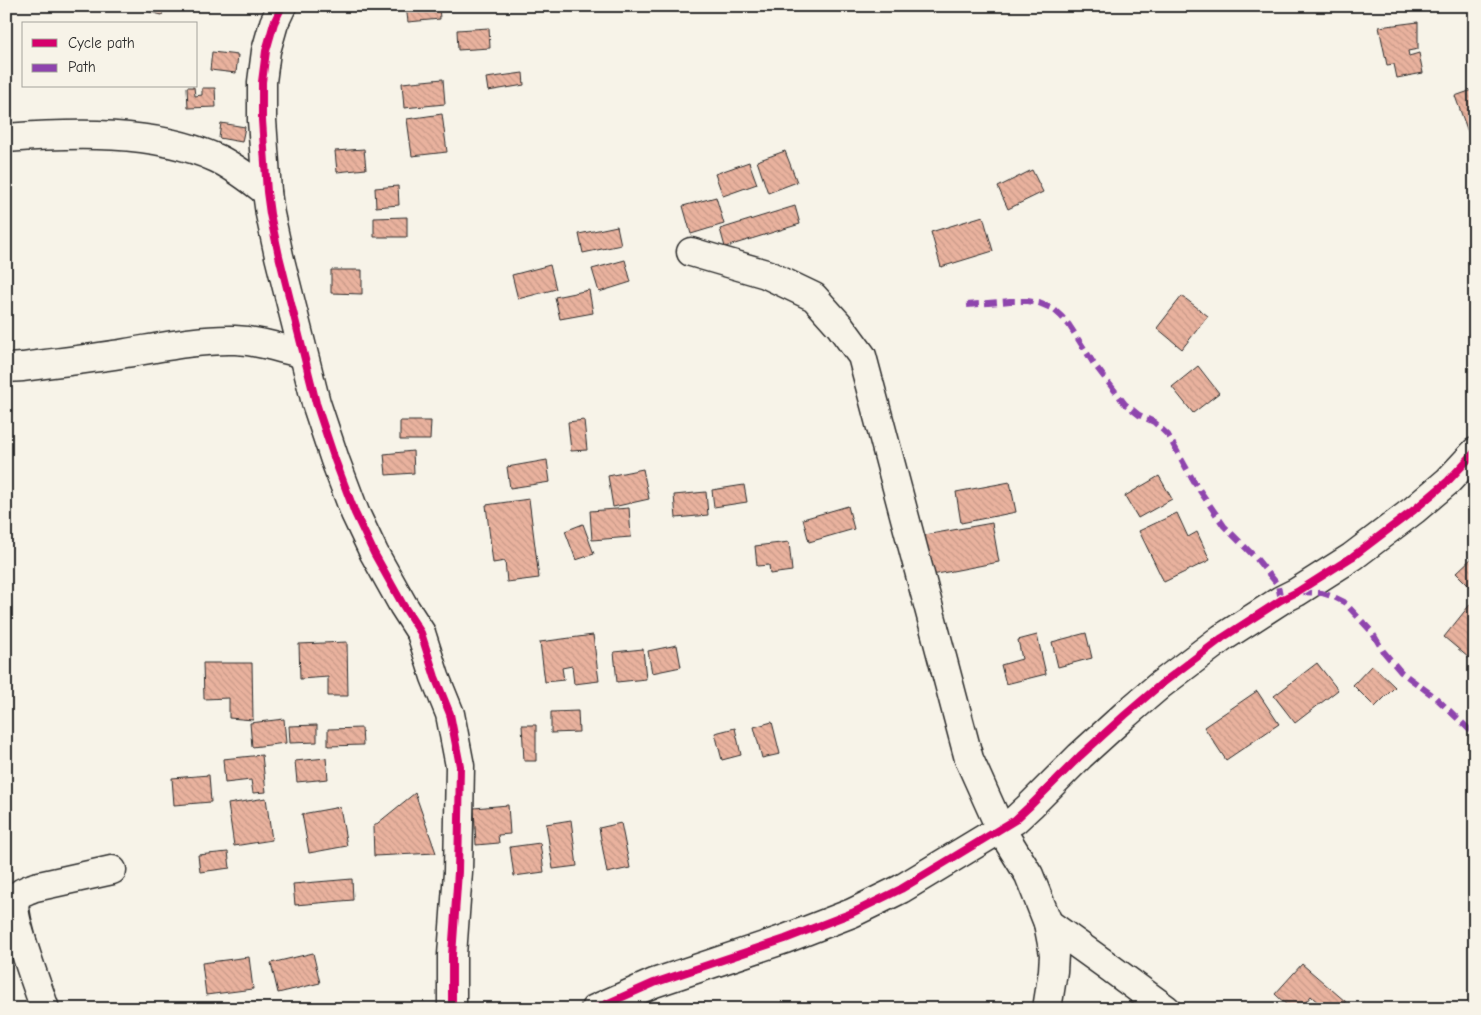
<svg xmlns="http://www.w3.org/2000/svg" width="1481" height="1015" font-family="'Comic Neue',sans-serif">
<defs>
<pattern id="building-back-hatch" width="6" height="6" patternUnits="userSpaceOnUse" patternTransform="scale(1.25)"><rect width="6" height="6" fill="#e9b29e"/><path d="M-1 5l2 2M0 0l6 6M5-1l2 2" fill="none" stroke="#c89988"/></pattern>
</defs>
<rect width="100%" height="100%" fill="#f7f3e8"/>
<filter id="ink" filterUnits="userSpaceOnUse"><feTurbulence type="fractalNoise" baseFrequency=".02" numOctaves="2"/><feDisplacementMap in="SourceGraphic" scale="10" xChannelSelector="R" yChannelSelector="G"/><feConvolveMatrix kernelMatrix="1 2 1 2 8 2 1 2 1" color-interpolation-filters="sRGB"/></filter>
<g filter="url(#ink)">
<!-- building -->
<g fill="url(#building-back-hatch)" stroke="#2b2b2b">
<polygon points="127,6 165,6 162,15"/>
<polygon points="406,6 439,6 440,19 408,22"/>
<polygon points="1418,22 1418,49 1408,51 1409,56 1419,53 1423,73 1397,78 1394,64 1387,65 1379,27"/>
<polygon points="489,28 490,48 458,50 457,30"/>
<polygon points="212,52 238,55 236,73 210,70"/>
<polygon points="523,73 524,85 488,91 486,78"/>
<polygon points="443,79 445,104 404,108 402,83"/>
<polygon points="187,87 194,87 195,96 202,95 202,88 215,88 216,107 188,108"/>
<polygon points="1475,89 1475,130 1468,132 1455,96"/>
<polygon points="442,114 447,152 412,156 407,119"/>
<polygon points="221,123 245,127 242,142 219,138"/>
<polygon points="364,149 366,169 337,172 335,151"/>
<polygon points="785,151 797,182 768,193 757,161"/>
<polygon points="749,162 757,184 723,196 715,174"/>
<polygon points="1032,170 1043,192 1008,209 998,187"/>
<polygon points="398,186 399,205 376,207 375,188"/>
<polygon points="716,197 724,224 691,234 683,206"/>
<polygon points="795,206 800,224 725,247 720,229"/>
<polygon points="983,216 993,251 941,267 931,232"/>
<polygon points="407,217 407,237 374,237 374,218"/>
<polygon points="617,226 621,245 583,253 579,234"/>
<polygon points="625,260 631,282 599,292 592,269"/>
<polygon points="550,265 556,289 518,299 512,275"/>
<polygon points="331,270 362,270 362,294 331,293"/>
<polygon points="589,290 593,313 560,319 555,297"/>
<polygon points="1182,296 1208,316 1182,349 1157,328"/>
<polygon points="1198,366 1219,393 1193,413 1172,387"/>
<polygon points="584,420 587,450 571,451 568,422"/>
<polygon points="400,421 431,421 430,440 400,440"/>
<polygon points="413,451 414,473 386,475 384,454"/>
<polygon points="547,460 550,482 510,488 507,467"/>
<polygon points="643,469 649,499 613,507 608,476"/>
<polygon points="1159,476 1172,499 1138,518 1125,496"/>
<polygon points="1010,482 1016,512 961,523 956,492"/>
<polygon points="744,485 747,502 714,507 712,490"/>
<polygon points="706,492 708,515 676,518 674,495"/>
<polygon points="529,499 539,578 507,582 505,561 493,563 486,505"/>
<polygon points="848,506 854,529 809,542 803,519"/>
<polygon points="629,508 631,537 592,540 590,511"/>
<polygon points="1177,513 1188,537 1197,532 1210,560 1164,582 1139,531"/>
<polygon points="992,523 999,562 932,575 925,535"/>
<polygon points="583,524 594,554 576,560 565,531"/>
<polygon points="789,542 792,571 770,574 769,565 757,566 755,546"/>
<polygon points="1475,555 1475,592 1456,573"/>
<polygon points="1472,602 1475,604 1475,651 1469,658 1444,637"/>
<polygon points="1086,633 1092,658 1058,667 1052,642"/>
<polygon points="593,635 599,681 574,684 572,666 562,668 564,680 545,682 540,642"/>
<polygon points="1037,635 1046,674 1006,684 1001,665 1022,659 1018,640"/>
<polygon points="347,642 348,696 328,696 328,677 300,679 299,644"/>
<polygon points="677,645 681,667 652,673 648,651"/>
<polygon points="643,649 646,679 617,682 614,652"/>
<polygon points="203,663 252,663 253,720 229,718 229,698 204,699"/>
<polygon points="1317,663 1338,690 1295,723 1274,696"/>
<polygon points="1372,665 1395,687 1375,707 1353,685"/>
<polygon points="1257,691 1279,724 1226,760 1204,727"/>
<polygon points="578,711 579,732 551,733 551,712"/>
<polygon points="284,719 286,743 252,747 250,723"/>
<polygon points="772,722 780,754 762,758 754,727"/>
<polygon points="317,725 317,742 290,743 289,726"/>
<polygon points="522,725 536,725 536,761 524,761"/>
<polygon points="362,728 363,745 328,746 328,729"/>
<polygon points="735,728 741,755 722,760 715,733"/>
<polygon points="262,755 266,792 253,793 251,780 225,783 223,759"/>
<polygon points="326,758 328,779 297,782 295,761"/>
<polygon points="209,775 211,802 174,805 172,778"/>
<polygon points="415,793 436,853 374,856 373,827"/>
<polygon points="266,798 272,840 234,846 228,804"/>
<polygon points="508,805 510,834 498,835 499,843 476,845 474,808"/>
<polygon points="340,807 347,846 309,853 302,814"/>
<polygon points="571,820 577,866 553,869 546,824"/>
<polygon points="621,823 630,868 607,873 599,828"/>
<polygon points="540,843 544,872 514,876 510,847"/>
<polygon points="228,852 230,868 200,872 198,855"/>
<polygon points="352,879 353,900 295,905 293,884"/>
<polygon points="313,953 320,983 278,993 271,963"/>
<polygon points="249,957 253,989 206,995 202,963"/>
<polygon points="1302,964 1346,1002 1340,1009 1325,1009 1311,996 1300,1009 1291,1009 1275,994"/>
</g>
<g fill="none" stroke-linecap="round" stroke-linejoin="round">
<defs>
<g id="minor">
<polyline points="282,6 274,23 266,51 262,82 262,120 267,192 270,214 279,256 316,403 335,460 355,513 374,553 403,605 421,633 435,677 450,714 460,766 458,872 452,955 452,1009"/>
<path d="M6 138C73 133 154 130 216 158 234 166 251 180 267 192"/>
<polyline points="691,252 766,274 814,297 840,326 862,356 969,759 1000,828 1029,875 1048,923 1054,954 1053,971 1047,1009"/>
<path d="M6 368 23 367C57 362 92 359 126 353 162 347 198 339 235 340 259 341 280 348 303 354"/>
<polyline points="1048,923 1105,964 1166,1009"/>
<path d="M45 1009C39 990 9 914 16 899 19 892 28 890 35 887L112 870"/>
<polyline points="595,1009 654,983 785,939 852,913 901,889 1015,820 1031,805 1080,756 1125,715 1160,685 1222,638 1281,600 1297,592 1352,557 1414,510 1448,481 1475,452"/>
</g>
</defs>
<!-- minor casing -->
<use href="#minor" stroke="#2b2b2b" stroke-width="31"/>
<!-- minor -->
<use href="#minor" stroke="#f7f3e8" stroke-width="28"/>
<!-- quiet -->
<g stroke="#8e44ad" stroke-width="6" stroke-dasharray="12 6" stroke-linecap="butt">
<polyline points="967,305 1010,301 1027,301 1039,303 1053,309 1061,316 1069,325 1094,364 1125,404 1139,415 1154,422 1168,435 1194,482 1224,526 1255,557 1278,585 1281,600"/>
<polyline points="1300,592 1322,593 1334,597 1344,602 1372,632 1383,651 1401,672 1435,697 1475,735"/>
</g>
<defs>
<g id="cycleway">
<polyline points="282,6 274,23 266,51 262,82 262,120 267,192 270,214 279,256 316,403 335,460 355,513 374,553 403,605 421,633 435,677 450,714 460,766 458,872 452,955 452,1009"/>
<polyline points="595,1009 654,983 785,939 852,913 901,889 1015,820 1031,805 1080,756 1125,715 1160,685 1222,638 1281,600 1297,592 1352,557 1414,510 1448,481 1475,452"/>
</g>
</defs>
<!-- cycleway casing -->
<use href="#cycleway" stroke="#f7f3e8" stroke-width="11"/>
<!-- cycleway -->
<use href="#cycleway" stroke="#d6006c" stroke-width="8"/>
</g>
</g>
<!-- margin -->
<rect width="1481" height="1015" fill="none" stroke="#f7f3e8" stroke-width="25"/>
<rect x="12" y="12" width="1456" height="990" fill="none" stroke="#2b2b2b" stroke-width="2" filter="url(#ink)"/>
<!-- legend -->
<rect x="22" y="22" width="175" height="65" fill="#f7f3e8" stroke="#a5a39c"/>
<rect x="32" y="39" width="25" height="8" fill="#d6006c" stroke="#a5a39c"/>
<text x="68" y="48" font-size="15" fill="#2b2b2b">Cycle path</text>
<rect x="32" y="64" width="25" height="8" fill="#8e44ad" stroke="#a5a39c"/>
<text x="68" y="72" font-size="15" fill="#2b2b2b">Path</text>
</svg>
